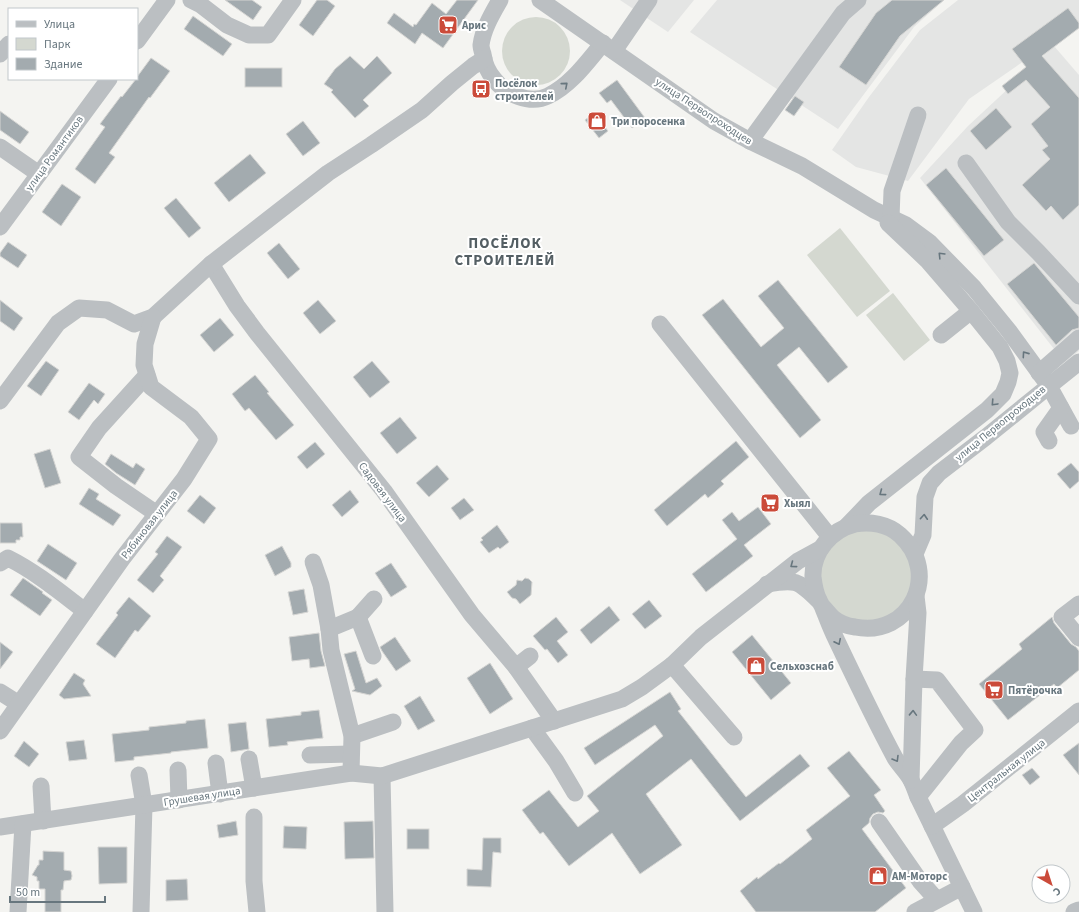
<svg xmlns="http://www.w3.org/2000/svg" width="1079" height="912" font-family="'Source Sans 3',sans-serif">
<rect width="100%" height="100%" fill="#f4f4f1"/>
<!-- built -->
<g fill="#e4e5e4">
<polygon points="620,0 694,0 668,32"/>
<polygon points="717,0 944,0 914,27 838,129 690,32"/>
<polygon points="958,0 1079,0 1079,23 969,99 908,181 856,167 832,150 869,97 920,30"/>
<polygon points="1054,46 1079,75 1079,351 1065,363 920,178 968,126"/>
</g>
<!-- green -->
<g fill="#d4d8d0">
<circle cx="536" cy="51" r="34"/>
<polygon points="840,228 890,291 857,317 807,255"/>
<polygon points="893,293 930,340 904,361 866,315"/>
<circle cx="866" cy="576" r="46"/>
</g>
<!-- building -->
<g fill="#a3abaf" stroke="#d5d5d3">
<polygon points="225,0 252,0 262,7 253,20"/>
<polygon points="317,0 327,0 335,6 313,36 299,25"/>
<polygon points="457,0 478,0 443,48 422,33 415,44 387,23 394,13 413,27 414,24 416,25 432,3 446,14"/>
<polygon points="892,0 944,0 900,36 866,85 839,67 876,13"/>
<polygon points="1068,8 1079,23 1079,28 1042,56 1079,98 1079,205 1063,220 1051,206 1046,211 1022,185 1050,159 1042,150 1048,146 1031,124 1050,107 1026,80 1008,94 1002,86 1026,67 1012,49"/>
<polygon points="193,16 232,44 223,56 184,29"/>
<polygon points="350,56 364,69 377,56 392,73 363,100 369,106 355,118 331,92 333,90 324,84 335,69"/>
<polygon points="151,58 170,71 150,98 149,97 109,153 115,157 95,184 75,169 105,127 100,124 121,96 122,97 136,79 137,79 137,77"/>
<rect x="245" y="68" width="37" height="19"/>
<polygon points="617,80 645,118 632,128 611,100 607,103 599,93"/>
<polygon points="795,96 804,102 794,116 785,110"/>
<polygon points="996,108 1012,127 986,150 970,131"/>
<polygon points="0,111 29,132 20,144 0,130"/>
<polygon points="594,113 608,131 599,138 585,120"/>
<polygon points="303,121 320,143 303,156 286,134"/>
<polygon points="250,154 266,173 229,202 214,183"/>
<polygon points="946,168 1004,240 984,256 926,185"/>
<polygon points="62,184 81,197 61,226 42,212"/>
<polygon points="176,198 201,228 189,238 164,208"/>
<polygon points="8,242 27,255 18,268 0,256 0,253"/>
<polygon points="279,243 300,269 288,279 267,253"/>
<polygon points="1034,263 1079,317 1079,328 1072,330 1056,345 1007,284"/>
<polygon points="778,280 848,367 828,383 799,347 777,365 821,420 800,438 702,315 723,299 761,347 784,328 758,296"/>
<polygon points="0,300 23,318 14,331 0,321"/>
<polygon points="318,300 336,321 320,334 303,313"/>
<polygon points="220,318 234,335 214,352 200,335"/>
<polygon points="46,361 59,370 41,396 27,386"/>
<polygon points="372,361 390,382 370,398 353,377"/>
<polygon points="255,375 269,392 267,393 294,425 276,440 249,408 245,411 232,394"/>
<polygon points="89,383 105,394 98,404 94,400 79,420 68,412"/>
<polygon points="400,417 417,438 397,454 380,433"/>
<polygon points="736,441 749,457 721,481 724,484 708,498 705,494 667,526 654,510"/>
<polygon points="315,442 325,454 307,469 297,457"/>
<polygon points="50,449 61,483 45,488 34,454"/>
<polygon points="111,454 133,468 136,463 145,469 135,485 116,473 105,464"/>
<polygon points="1071,463 1079,472 1079,481 1070,489 1057,474"/>
<polygon points="437,465 449,479 429,497 416,483"/>
<polygon points="89,488 99,494 96,499 121,515 113,526 79,504"/>
<polygon points="350,490 359,502 342,517 332,505"/>
<polygon points="200,495 216,508 204,524 187,511"/>
<polygon points="464,498 474,510 460,520 451,508"/>
<polygon points="758,507 771,524 744,545 753,556 706,592 692,574 737,539 722,520 732,512 739,521"/>
<polygon points="0,523 22,523 23,537 20,537 20,540 16,540 16,543 0,543"/>
<polygon points="497,525 509,542 500,549 498,547 489,553 480,542 483,540 481,538"/>
<polygon points="167,536 182,547 160,576 164,580 153,593 137,580 158,554 155,552"/>
<polygon points="48,544 77,563 66,580 37,561"/>
<polygon points="282,546 291,563 291,567 275,576 265,555"/>
<polygon points="391,563 407,587 391,597 375,573"/>
<polygon points="23,578 43,592 42,593 52,600 40,616 10,595"/>
<polygon points="525,578 529,579 532,582 531,595 520,604 516,599 512,598 507,592 516,585 517,580 522,581"/>
<polygon points="304,589 308,612 293,615 288,592"/>
<polygon points="129,597 151,616 138,632 135,630 115,658 96,644 118,615 116,613"/>
<polygon points="649,600 662,616 645,629 632,614"/>
<polygon points="609,606 620,620 591,644 580,630"/>
<polygon points="556,617 568,632 557,641 568,655 558,663 547,649 545,650 533,636"/>
<polygon points="1052,617 1054,623 1071,644 1076,647 1079,651 1079,670 1057,688 1054,684 1008,720 979,684 1022,649 1019,644"/>
<polygon points="319,633 321,651 325,666 310,668 309,659 292,661 289,637"/>
<polygon points="752,635 791,683 771,700 732,652"/>
<polygon points="395,637 411,661 396,671 382,651 380,647"/>
<polygon points="0,642 13,652 0,669"/>
<polygon points="356,651 366,683 377,678 382,686 370,695 352,691 355,689 344,654"/>
<polygon points="490,663 513,699 490,714 467,678"/>
<polygon points="74,673 85,680 83,684 91,696 64,699 59,695"/>
<polygon points="670,692 681,709 678,711 746,797 800,754 810,766 740,821 691,759 646,794 682,845 640,874 612,833 569,866 543,832 540,834 522,810 549,790 578,827 599,811 587,796 663,736 655,725 595,765 584,748"/>
<polygon points="420,696 435,721 418,730 404,706"/>
<polygon points="319,710 323,738 287,742 288,745 269,747 266,719 301,715 301,712"/>
<polygon points="205,719 208,748 171,752 171,753 134,757 134,760 115,762 112,734 149,730 149,727 186,723 186,721"/>
<polygon points="246,722 249,749 231,752 228,724"/>
<polygon points="84,740 87,759 69,761 66,742"/>
<polygon points="24,741 39,754 29,767 14,756"/>
<polygon points="1079,743 1079,775 1063,755"/>
<polygon points="849,751 881,790 874,795 885,811 883,813 878,812 873,814 870,818 869,823 862,829 906,888 875,912 756,912 740,891 757,877 758,879 779,863 780,864 812,839 806,830 850,796 827,768"/>
<polygon points="1032,768 1040,777 1030,785 1022,775"/>
<polygon points="236,821 238,835 219,838 217,825"/>
<polygon points="373,821 374,858 345,859 344,822"/>
<polygon points="284,826 307,827 306,849 283,848"/>
<rect x="407" y="829" width="22" height="20"/>
<polygon points="483,838 501,838 501,853 493,852 491,887 467,886 467,869 482,870"/>
<polygon points="98,847 127,847 127,883 99,884"/>
<polygon points="43,851 64,852 64,870 71,871 72,876 71,880 64,881 63,890 61,890 61,912 45,912 45,889 39,889 39,881 37,881 37,877 32,875 38,865 39,865 39,860 43,860"/>
<polygon points="187,879 188,900 166,901 166,880"/>
</g>
<g fill="none" stroke-linecap="round" stroke-linejoin="round">
<!-- minor -->
<g stroke="#bbbfc2" stroke-width="17">
<polyline points="191,0 201,5 227,25 249,35 268,35 293,0"/>
<path d="M500 0C492 14 483 29 481 45 481 48 482 51 483 54 484 62 488 72 494 79 505 94 530 105 548 96 571 85 587 62 603 43"/>
<polyline points="540,0 714,121 750,141 802,166 874,210 906,225 929,242 974,288 1009,331 1049,386 986,437 939,473 930,483 925,497 923,535 915,554"/>
<polyline points="137,41 167,0"/>
<polyline points="614,51 649,0"/>
<polyline points="0,54 9,44"/>
<polyline points="750,141 843,13 858,0"/>
<polyline points="0,147 39,174"/>
<polyline points="966,163 1008,222 1038,252 1079,296"/>
<polyline points="891,218 892,191 918,115"/>
<polyline points="0,227 109,79"/>
<polyline points="211,264 237,306 257,333 384,491 472,615 516,667 554,721"/>
<polyline points="660,324 830,537"/>
<polyline points="941,335 971,311"/>
<polyline points="1039,373 1079,338"/>
<polyline points="147,375 99,428 79,457 116,486 157,514"/>
<polyline points="0,401 58,323 79,308 107,310 134,324 153,317 211,264 328,173 371,145 422,110 452,83 473,66 484,59"/>
<polyline points="1071,426 1049,386 1079,362"/>
<polyline points="1049,441 1044,432 1061,408"/>
<polyline points="847,526 869,503 987,410 1003,394 1008,382 1010,373 1007,361 1000,347 971,311 927,260 888,223"/>
<polyline points="313,562 321,585 329,629"/>
<path d="M0 563 8 558C36 572 60 592 85 611"/>
<path d="M767 584C795 579 798 580 818 600"/>
<polyline points="1079,604 1062,617 1079,638"/>
<path d="M823 607C826 610 829 614 833 618 839 623 847 626 855 627 910 638 942 573 900 535 888 524 870 521 855 524 831 530 812 552 813 577 814 585 815 593 819 600 820 603 822 605 823 608 827 618 831 629 836 639 855 679 874 719 895 758 900 766 907 772 911 780 914 786 916 792 918 797L974 912"/>
<polyline points="358,617 374,599"/>
<polyline points="672,665 734,737"/>
<polyline points="516,667 530,656"/>
<polyline points="914,679 937,680 975,730 961,743 918,797"/>
<polyline points="0,692 19,704"/>
<polyline points="532,728 556,761 575,793"/>
<polyline points="0,731 122,559 184,479 209,439 191,417 151,387 144,365 145,344 153,317"/>
<polyline points="352,736 393,722"/>
<polyline points="310,755 351,754"/>
<polyline points="249,759 254,788"/>
<polyline points="216,763 220,794"/>
<polyline points="178,770 179,800"/>
<polyline points="351,773 352,736 331,650 329,629 358,617 373,656"/>
<polyline points="139,775 144,805 141,912"/>
<polyline points="382,776 385,912"/>
<polyline points="911,780 914,679 918,613 916,596"/>
<polyline points="41,786 43,821"/>
<polyline points="254,817 254,881 257,912"/>
<polyline points="879,822 920,881 937,900"/>
<polyline points="932,826 963,804 1079,711"/>
<polyline points="0,827 351,773 382,776 532,728 622,699 642,687 672,665 701,637 798,561 820,549"/>
<polyline points="18,912 23,824"/>
<polyline points="915,912 962,887"/>
<polyline points="1074,912 1079,910"/>
</g>
</g>
<!-- one-way arrows -->
<defs><path id="oneway-chevron" d="M-2-3.5L2.5 0L-2 3.5" fill="none" stroke-width="1.6" stroke-linecap="round" stroke-linejoin="round"/></defs>
<g stroke="#67767e">
<use href="#oneway-chevron" transform="translate(565 85) rotate(-41)"/>
<use href="#oneway-chevron" transform="translate(941 255) rotate(-134)"/>
<use href="#oneway-chevron" transform="translate(1025 354) rotate(-125)"/>
<use href="#oneway-chevron" transform="translate(994 403) rotate(133)"/>
<use href="#oneway-chevron" transform="translate(882 493) rotate(143)"/>
<use href="#oneway-chevron" transform="translate(924 517) rotate(-86)"/>
<use href="#oneway-chevron" transform="translate(793 565) rotate(143)"/>
<use href="#oneway-chevron" transform="translate(838 642) rotate(64)"/>
<use href="#oneway-chevron" transform="translate(913 713) rotate(-88)"/>
<use href="#oneway-chevron" transform="translate(896 759) rotate(59)"/>
</g>
<!-- icons -->
<defs>
<symbol id="supermarket-square" viewBox="-11 -11 22 22"><rect x="-9" y="-9" width="18" height="18" rx="4" fill="#cb4b3a" stroke="#fff"/><path d="M-6-5.5h2.5l.6 2H6L4.5 2H-2.5L-4.4-4H-6ZM-1.5 3.2a1.3 1.3 0 1 0 .1 0ZM3 3.2a1.3 1.3 0 1 0 .1 0Z" fill="#fff"/></symbol>
<symbol id="bus-square" viewBox="-11 -11 22 22"><rect x="-9" y="-9" width="18" height="18" rx="4" fill="#cb4b3a" stroke="#fff"/><path d="M-5-6H5V4H4V6H2V4H-2V6H-4V4H-5ZM-3.5-4V0h7V-4ZM-3.5 1.2v1.5H-2V1.2ZM2 1.2v1.5H3.5V1.2Z" fill="#fff"/></symbol>
<symbol id="shop-square" viewBox="-11 -11 22 22"><rect x="-9" y="-9" width="18" height="18" rx="4" fill="#cb4b3a" stroke="#fff"/><path d="M-5-2.5h2.3a2.7 3.5 0 0 1 5.4 0H5L5.5 6h-11ZM-1.5-2.5h3a1.5 2.3 0 0 0-3 0Z" fill="#fff"/></symbol>
</defs>
<g fill-rule="evenodd">
<use href="#supermarket-square" x="437" y="14" width="22" height="22"/>
<use href="#bus-square" x="470" y="78" width="22" height="22"/>
<use href="#shop-square" x="586" y="110" width="22" height="22"/>
<use href="#supermarket-square" x="759" y="492" width="22" height="22"/>
<use href="#shop-square" x="745" y="655" width="22" height="22"/>
<use href="#supermarket-square" x="983" y="679" width="22" height="22"/>
<use href="#shop-square" x="867" y="865" width="22" height="22"/>
</g>
<g text-anchor="middle" stroke-width="4" stroke-linejoin="round" paint-order="stroke">
<!-- poi labels -->
<g font-size="11" font-weight="bold" fill="#67767e" stroke="#fff" text-anchor="start">
<text x="462" y="29">Арис</text>
<text x="495" y="87">Посёлок<tspan x="495" dy="13">строителей</tspan></text>
<text x="611" y="125">Три поросенка</text>
<text x="784" y="507">Хыял</text>
<text x="770" y="670">Сельхозснаб</text>
<text x="1008" y="694">Пятёрочка</text>
<text x="892" y="880">АМ-Моторс</text>
</g>
<!-- street labels -->
<g font-size="11" fill="#67767e" stroke="#fff">
<text transform="translate(704 111) rotate(33)" y="4">улица Первопроходцев</text>
<text transform="translate(54 153) rotate(-54)" y="4">улица Романтиков</text>
<text transform="translate(1000 423) rotate(-39)" y="4">улица Первопроходцев</text>
<text transform="translate(383 492) rotate(53)" y="4">Садовая улица</text>
<text transform="translate(149 524) rotate(-52)" y="4">Рябиновая улица</text>
<text transform="translate(1006 770) rotate(-38)" y="4">Центральная улица</text>
<text transform="translate(202 796) rotate(-9)" y="4">Грушевая улица</text>
</g>
<!-- district labels -->
<g font-size="15" font-weight="bold" letter-spacing="1" fill="#545f64" stroke="#fff">
<text x="505" y="248">ПОСЁЛОК<tspan x="505" dy="17">СТРОИТЕЛЕЙ</tspan></text>
</g>
</g>
<!-- legend -->
<rect x="8" y="8" width="130" height="72" fill="#ffffff" stroke="#c2c8cb"/>
<rect x="16" y="21" width="20" height="6" fill="#bbbfc2" stroke="#c2c8cb"/>
<text x="44" y="28" font-size="12" fill="#67767e">Улица</text>
<rect x="16" y="38" width="20" height="12" fill="#d4d8d0" stroke="#c2c8cb"/>
<text x="44" y="48" font-size="12" fill="#67767e">Парк</text>
<rect x="16" y="58" width="20" height="12" fill="#a3abaf" stroke="#c2c8cb"/>
<text x="44" y="68" font-size="12" fill="#67767e">Здание</text>
<!-- north arrow -->
<g transform="translate(1051 884) rotate(141)"><circle r="19" fill="#ffffff" stroke="#c2c8cb"/>
<path d="M0-3L7 15L0 10L-7 15Z" fill="#cb4b3a"/>
<text y="-6" font-size="11" font-weight="bold" text-anchor="middle" fill="#67767e">С</text>
</g>
<!-- scale -->
<path d="M10 896v6h95v-6" fill="none" stroke="#67767e" stroke-width="2"/>
<text x="16" y="896" font-size="12" fill="#67767e" stroke="#ffffff" stroke-width="3" paint-order="stroke">50 m</text>
</svg>
